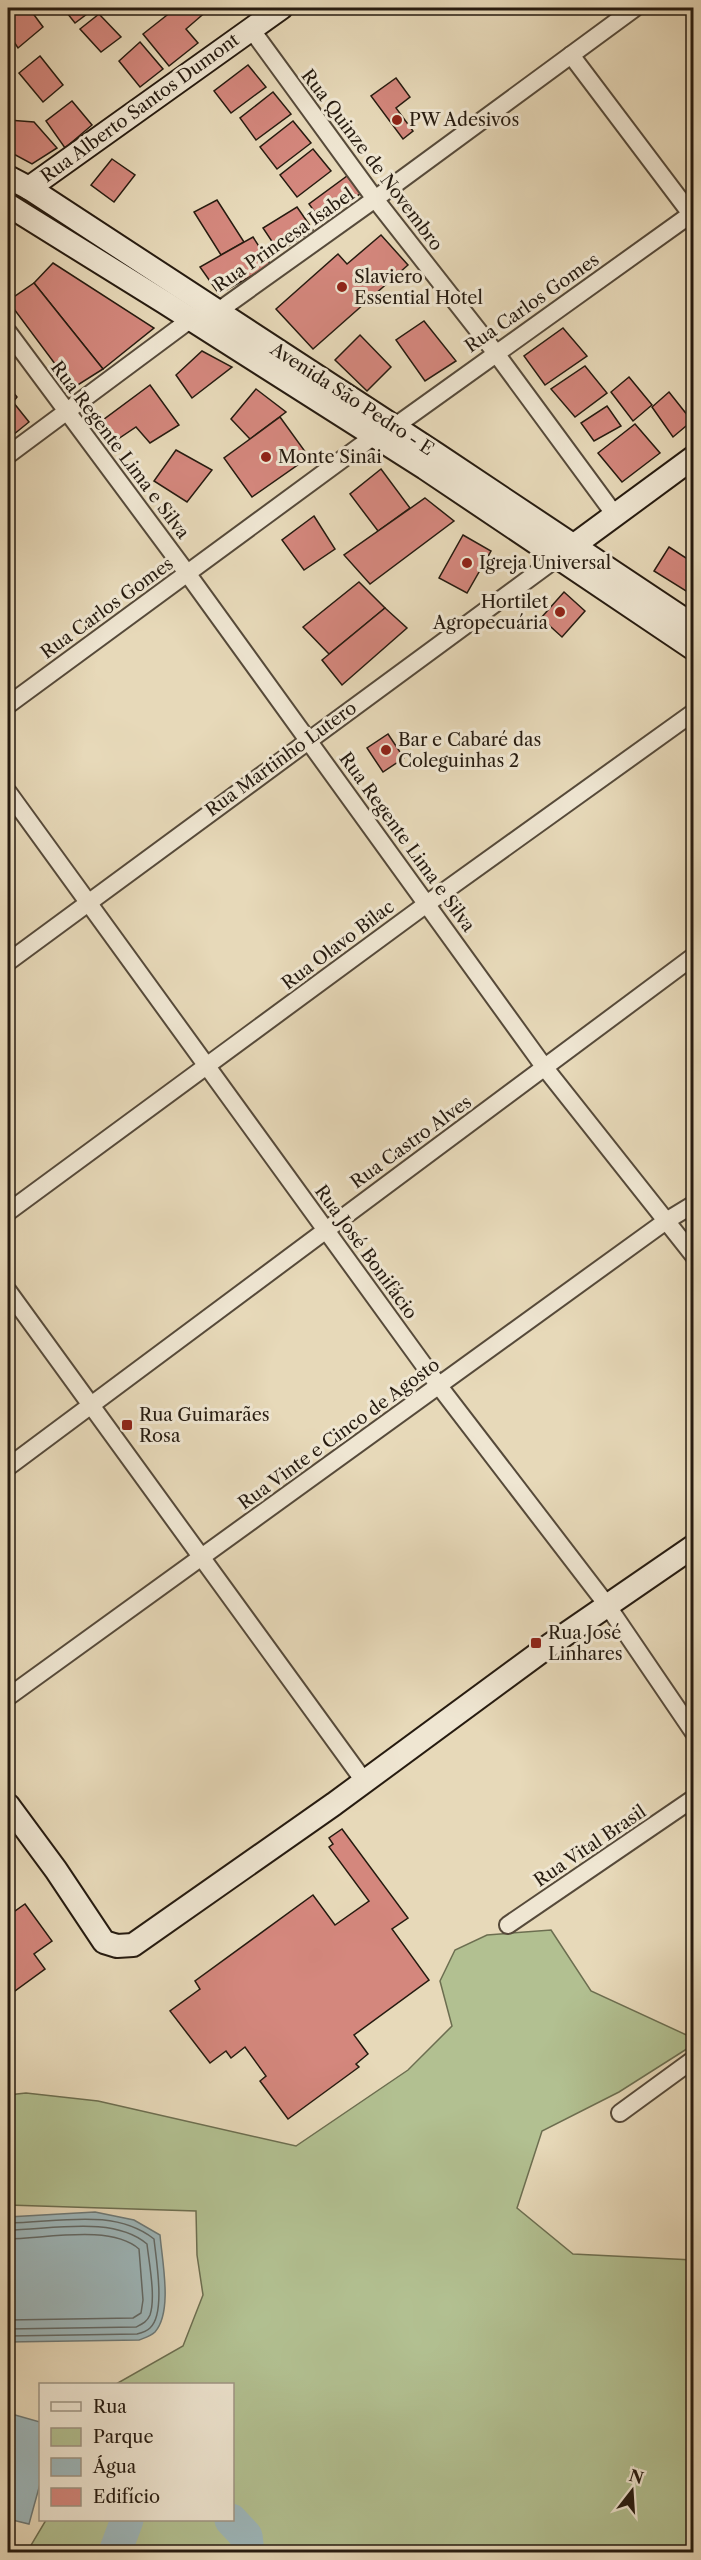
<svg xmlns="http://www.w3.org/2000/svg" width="701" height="2560" font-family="'Libre Caslon Text',serif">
<rect width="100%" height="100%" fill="#e7d9b9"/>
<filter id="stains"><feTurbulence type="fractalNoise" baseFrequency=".00333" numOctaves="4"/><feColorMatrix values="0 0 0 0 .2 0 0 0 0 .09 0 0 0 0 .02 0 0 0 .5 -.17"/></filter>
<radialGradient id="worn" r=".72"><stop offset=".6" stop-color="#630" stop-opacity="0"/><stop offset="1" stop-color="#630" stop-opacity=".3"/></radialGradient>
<!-- green -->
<g fill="#b2c091" stroke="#6c6e50" stroke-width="1.5">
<polygon points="551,1930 591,1991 693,2038 693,2045 619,2092 542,2131 517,2208 573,2254 693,2260 693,2552 118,2552 132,2520 232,2520 232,2384 116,2384 183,2346 203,2295 197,2255 196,2211 8,2205 8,2095 26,2093 98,2101 296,2146 408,2070 452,2026 440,1981 455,1950 487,1935"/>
<polygon points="46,2520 128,2520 117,2552 27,2552"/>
</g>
<!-- water -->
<g fill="#9db7bb" stroke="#6d7977" stroke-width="1.5">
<path d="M95 2212 134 2220 160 2235C162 2260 173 2312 155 2332 151 2336 144 2338 139 2340L8 2342V2217Z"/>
<polygon points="8,2413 40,2422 40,2484 29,2524 8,2519"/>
</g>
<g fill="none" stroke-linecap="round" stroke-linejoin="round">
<!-- shore -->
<g stroke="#626966" stroke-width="1.5">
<path d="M8 2223C56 2223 113 2207 154 2239 156 2259 166 2314 150 2328 147 2331 141 2333 137 2334L8 2336"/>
<path d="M8 2230C49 2230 113 2215 147 2244 149 2263 156 2297 150 2315 147 2322 142 2324 136 2327L8 2329"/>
<path d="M8 2239C44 2239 110 2224 139 2249L143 2300 141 2313 133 2318 8 2320"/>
</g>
<!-- river -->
<g stroke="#9db7bb" stroke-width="33">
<polyline points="231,2520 246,2536 248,2552"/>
<polyline points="115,2552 127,2520"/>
</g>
</g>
<!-- building -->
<g fill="#d4877d" stroke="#261b10" stroke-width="1.5">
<polygon points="11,8 29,8 43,27 18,48 8,33 8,10"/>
<polygon points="63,8 95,8 75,23"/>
<polygon points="155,8 169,8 160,13"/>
<polygon points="176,8 206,8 208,10 186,29 198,43 169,66 143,34"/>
<polygon points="99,14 121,37 101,52 80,29"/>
<polygon points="140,42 163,69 140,87 119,61"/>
<polygon points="40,56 63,85 43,102 19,73"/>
<polygon points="248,65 266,87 231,113 214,91"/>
<polygon points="396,78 410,97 396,108 413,131 403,139 371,96"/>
<polygon points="273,92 291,114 256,140 240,118"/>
<polygon points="72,101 92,125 65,148 46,121"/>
<polygon points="8,120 34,122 57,148 32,164 8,151"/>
<polygon points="293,121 311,143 277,169 260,147"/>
<polygon points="313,149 331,171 297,197 280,175"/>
<polygon points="112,159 135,175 114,202 91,185"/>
<polygon points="347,176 361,193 322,222 309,204"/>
<polygon points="217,200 244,242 221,255 194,212"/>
<polygon points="297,207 313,230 279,252 263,228"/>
<polygon points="381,235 408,265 313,349 276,309 338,254 347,264"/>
<polygon points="253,237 271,265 219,294 200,267"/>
<polygon points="53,263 154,328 103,369 34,283"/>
<polygon points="34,283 103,369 73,388 8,301"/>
<polygon points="424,321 456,361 425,381 396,340"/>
<polygon points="563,328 587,356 545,385 524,356"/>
<polygon points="360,335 391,367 367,391 335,360"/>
<polygon points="202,351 232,367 192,398 176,375"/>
<polygon points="585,366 607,393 575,417 551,389"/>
<polygon points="629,377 652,405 633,421 611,392"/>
<polygon points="150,385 179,425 150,443 136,427 118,439 103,420"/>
<polygon points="8,386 17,397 13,402 29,422 8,439"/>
<polygon points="256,389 286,412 250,439 231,419"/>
<polygon points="669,392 692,421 673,437 652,407"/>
<polygon points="607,406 621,426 594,441 581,423"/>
<polygon points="280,417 309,457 252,497 224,458"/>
<polygon points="635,424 660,453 622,482 598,453"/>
<polygon points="176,450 212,470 187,502 154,481"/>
<polygon points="381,469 410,508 378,531 350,494"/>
<polygon points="425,498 454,521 370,584 344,555"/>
<polygon points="314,516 335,549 304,570 282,540"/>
<polygon points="463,535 491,551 467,593 439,578"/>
<polygon points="669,547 689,560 694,553 694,596 654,571"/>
<polygon points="359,582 385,608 329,654 303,627"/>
<polygon points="564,592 585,611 562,637 541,618"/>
<polygon points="385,608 407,628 342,685 322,660"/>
<polygon points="388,734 404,758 383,772 367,748"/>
<polygon points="342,1829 408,1918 392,1929 429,1980 354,2035 368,2054 356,2064 359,2067 288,2119 260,2081 266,2076 245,2047 231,2058 226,2051 210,2063 170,2011 200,1989 195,1981 313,1895 335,1925 369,1901 329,1847 333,1844 329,1838"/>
<polygon points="25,1904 52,1941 34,1954 45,1969 8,1996 8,1916"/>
</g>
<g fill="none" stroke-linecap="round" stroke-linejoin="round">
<defs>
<g id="street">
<polyline points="251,29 375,199 495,352 615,515"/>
<polyline points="571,55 694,218"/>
<polyline points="217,312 375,199 635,8"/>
<polyline points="8,332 187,573 545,1068 694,1256"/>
<polyline points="394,427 694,212"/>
<polyline points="8,455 191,319"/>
<polyline points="8,705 374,436"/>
<polyline points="8,792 439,1386 607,1605 694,1733"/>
<polyline points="8,962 557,558"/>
<polyline points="8,1212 428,903 694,712"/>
<polyline points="8,1291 364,1781"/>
<polyline points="8,1467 694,956"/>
<polyline points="8,1697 666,1221 694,1204"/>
<polyline points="508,1925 694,1798"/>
<polyline points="620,2113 694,2059"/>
</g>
<g id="secondary">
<polyline points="8,177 29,188 436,454 694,626"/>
<polyline points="29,188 281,8"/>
<polyline points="8,205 164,302 425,468 694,649"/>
<polyline points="573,546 694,457"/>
<polyline points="8,1805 56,1870 104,1942 117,1946 133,1945 334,1804 550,1645 694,1546"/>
</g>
</defs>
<!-- street casing -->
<use href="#street" stroke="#564a3a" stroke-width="20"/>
<!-- secondary casing -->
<use href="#secondary" stroke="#261b10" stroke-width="26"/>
<!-- street -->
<use href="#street" stroke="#efe6d2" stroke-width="16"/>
<!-- secondary -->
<use href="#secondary" stroke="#efe6d2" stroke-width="22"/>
</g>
<!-- markers -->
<g fill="#8f2418" stroke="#efe6d2" stroke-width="2">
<circle cx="397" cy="120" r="6"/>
<circle cx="342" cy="287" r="6"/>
<circle cx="266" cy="457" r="6"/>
<circle cx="467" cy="563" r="6"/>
<circle cx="560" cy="612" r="6"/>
<circle cx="386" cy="750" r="6"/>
<rect x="121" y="1419" width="12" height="12" rx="3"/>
<rect x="530" y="1637" width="12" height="12" rx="3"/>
</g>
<g text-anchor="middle" stroke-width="6" stroke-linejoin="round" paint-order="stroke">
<!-- street labels -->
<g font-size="18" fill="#261b10" stroke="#efe6d2">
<text transform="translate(140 108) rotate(-36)" y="6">Rua Alberto Santos Dumont</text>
<text transform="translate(372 160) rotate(53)" y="6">Rua Quinze de Novembro</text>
<text transform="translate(284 240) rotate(-35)" y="6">Rua Princesa Isabel</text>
<text transform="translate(532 303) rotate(-35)" y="6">Rua Carlos Gomes</text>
<text transform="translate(352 399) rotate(33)" y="6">Avenida São Pedro - E</text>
<text transform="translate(120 450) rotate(53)" y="6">Rua Regente Lima e Silva</text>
<text transform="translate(107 608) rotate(-36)" y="6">Rua Carlos Gomes</text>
<text transform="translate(281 759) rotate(-36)" y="6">Rua Martinho Lutero</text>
<text transform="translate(407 842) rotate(54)" y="6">Rua Regente Lima e Silva</text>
<text transform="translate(338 945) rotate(-37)" y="6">Rua Olavo Bilac</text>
<text transform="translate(411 1142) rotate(-36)" y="6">Rua Castro Alves</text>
<text transform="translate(366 1252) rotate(54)" y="6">Rua José Bonifácio</text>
<text transform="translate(339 1434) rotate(-36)" y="6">Rua Vinte e Cinco de Agosto</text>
<text transform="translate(590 1846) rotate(-34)" y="6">Rua Vital Brasil</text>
</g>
<!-- poi labels -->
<g font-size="18" fill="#261b10" stroke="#efe6d2" text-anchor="start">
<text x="409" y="126">PW Adesivos</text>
<text x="354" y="283">Slaviero<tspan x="354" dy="21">Essential Hotel</tspan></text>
<text x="278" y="463">Monte Sinai</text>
<text x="479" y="569">Igreja Universal</text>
<text x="548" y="608" text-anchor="end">Hortilet<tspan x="548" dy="21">Agropecuária</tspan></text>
<text x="398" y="746">Bar e Cabaré das<tspan x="398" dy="21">Coleguinhas 2</tspan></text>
<text x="139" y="1421">Rua Guimarães<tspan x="139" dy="21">Rosa</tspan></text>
<text x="548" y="1639">Rua José<tspan x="548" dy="21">Linhares</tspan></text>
</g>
</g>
<!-- margin -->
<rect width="701" height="2560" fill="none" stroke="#e7d9b9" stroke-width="30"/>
<rect x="9" y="9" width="683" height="2542" fill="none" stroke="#261b10" stroke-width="3"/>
<rect x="15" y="15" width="671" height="2530" fill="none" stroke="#261b10" stroke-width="1.5"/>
<!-- legend -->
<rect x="39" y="2383" width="195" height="138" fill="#efe6d2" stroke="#9f9584" stroke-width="1.5"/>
<rect x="51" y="2402" width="30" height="9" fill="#efe6d2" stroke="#9f9584" stroke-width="1.5"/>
<text x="93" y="2413" font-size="18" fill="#261b10">Rua</text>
<rect x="51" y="2428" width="30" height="18" fill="#b2c091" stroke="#9f9584" stroke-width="1.5"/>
<text x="93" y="2443" font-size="18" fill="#261b10">Parque</text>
<rect x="51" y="2458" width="30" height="18" fill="#9db7bb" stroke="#9f9584" stroke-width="1.5"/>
<text x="93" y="2473" font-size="18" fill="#261b10">Água</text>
<rect x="51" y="2488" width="30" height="18" fill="#d4877d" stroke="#9f9584" stroke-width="1.5"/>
<text x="93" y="2503" font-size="18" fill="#261b10">Edifício</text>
<!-- north arrow -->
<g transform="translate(632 2491) rotate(17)" stroke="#efe6d2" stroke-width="4.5" paint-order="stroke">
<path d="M0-4.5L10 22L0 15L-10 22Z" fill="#261b10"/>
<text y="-9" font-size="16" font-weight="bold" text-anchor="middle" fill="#261b10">N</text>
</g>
<rect width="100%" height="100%" filter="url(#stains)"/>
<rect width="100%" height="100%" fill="url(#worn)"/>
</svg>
